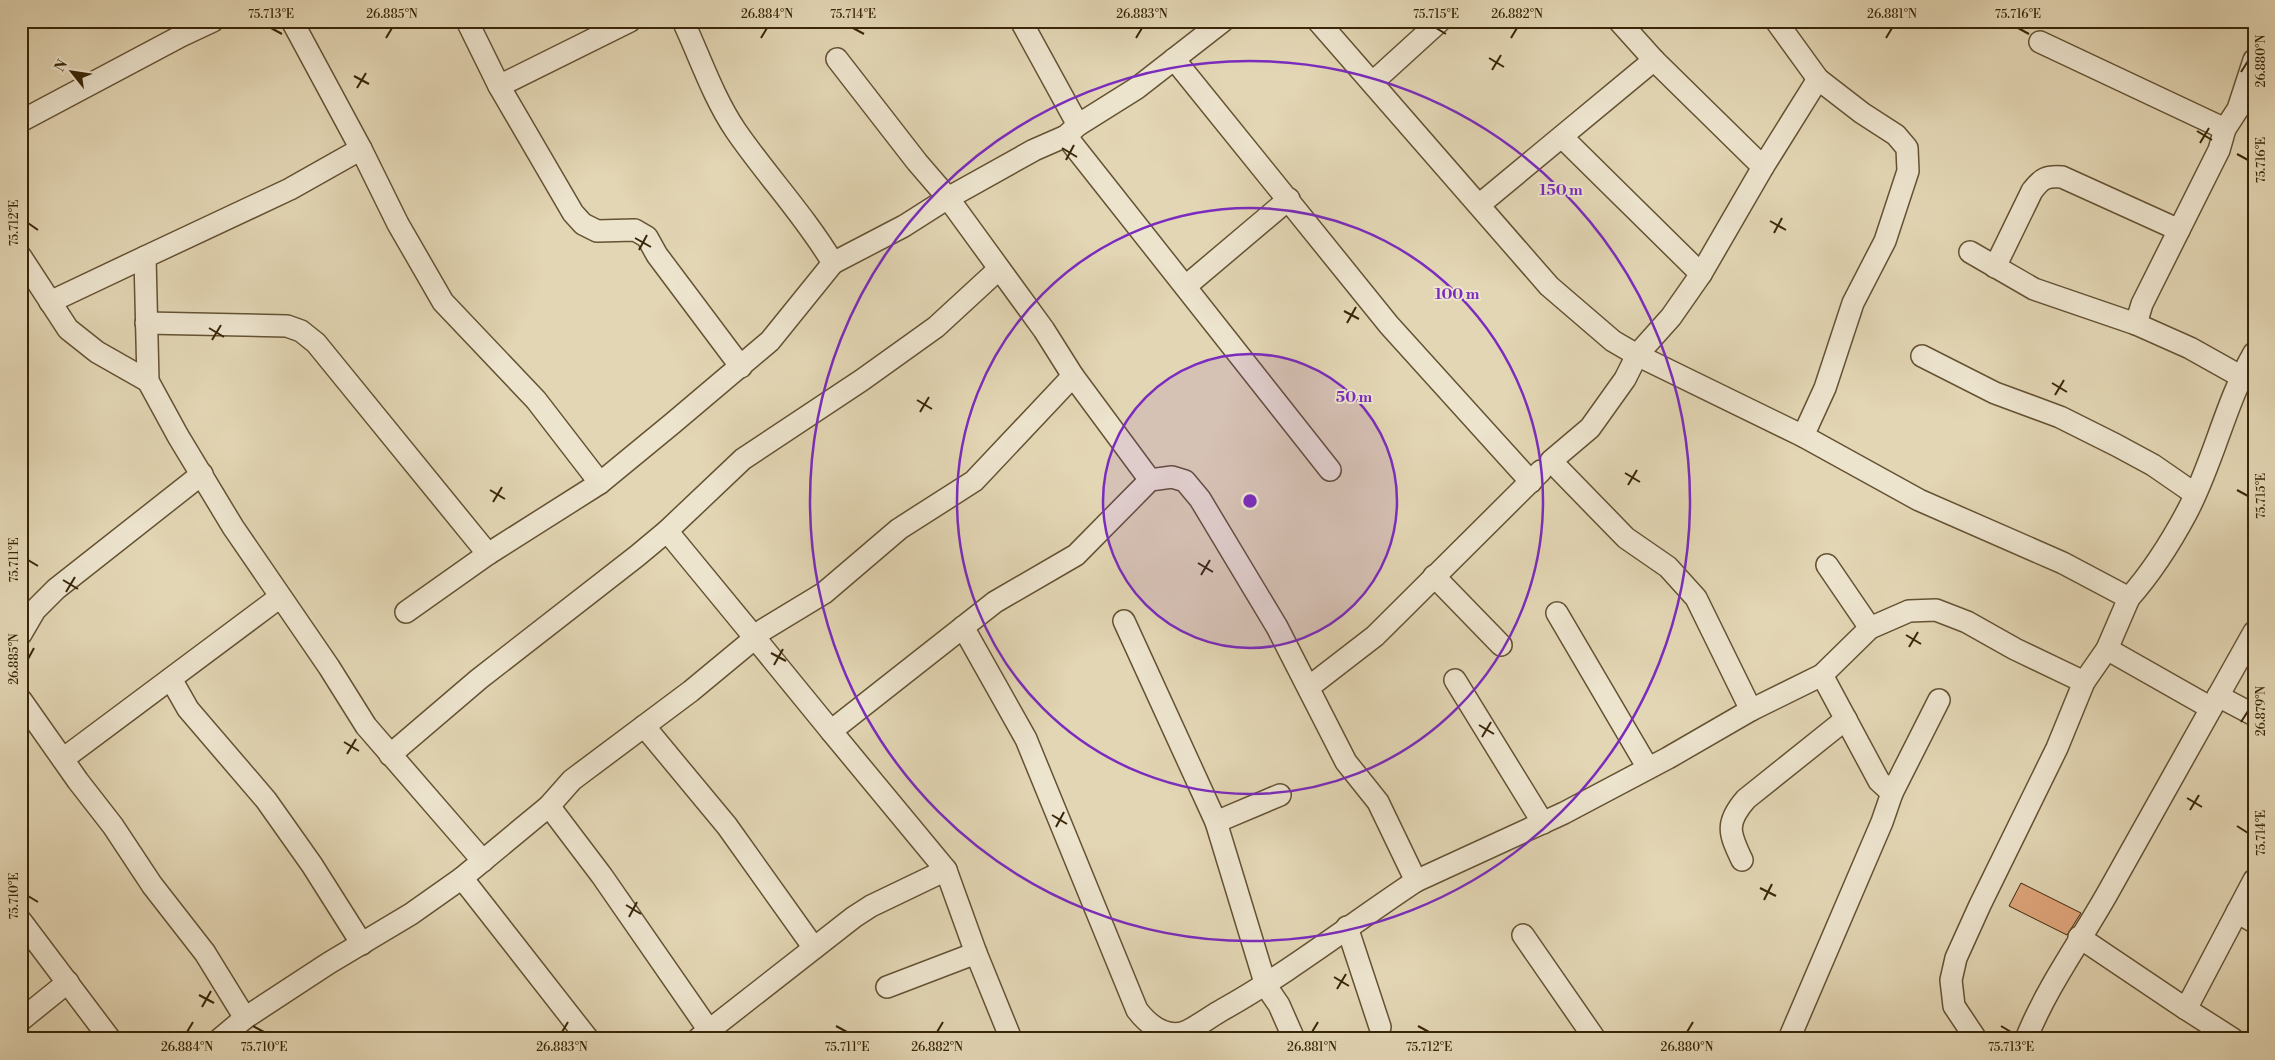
<svg xmlns="http://www.w3.org/2000/svg" width="2275" height="1060" font-family="'Libre Bodoni',serif">
<rect width="100%" height="100%" fill="#e3d6b4"/>
<filter id="stains"><feTurbulence type="fractalNoise" baseFrequency=".004" numOctaves="4"/><feColorMatrix values="0 0 0 0 .2 0 0 0 0 .09 0 0 0 0 .02 0 0 0 .5 -.17"/></filter>
<radialGradient id="worn" r=".72"><stop offset=".6" stop-color="#630" stop-opacity="0"/><stop offset="1" stop-color="#630" stop-opacity=".3"/></radialGradient>
<!-- building -->
<polygon fill="#e1a67c" stroke="#392608" points="2021,883 2081,913 2067,935 2009,906"/>
<g fill="none" stroke-linecap="round" stroke-linejoin="round">
<defs>
<g id="minor">
<polyline points="292,21 361,149"/>
<polyline points="467,21 499,86 630,21"/>
<polyline points="1021,21 1078,125"/>
<polyline points="1223,21 1137,88 1078,125 1066,136 1034,150 948,198 1044,330 1073,376 974,481 899,529 824,593 763,630 755,638 831,731 995,602 1076,555 1150,480 1172,477 1185,481 1200,499 1277,627 1346,762 1378,802 1416,881 1564,813 1668,758 1751,710 1822,675 1870,628 1909,611 1936,610 1967,622 2015,649 2084,682"/>
<polyline points="1318,21 1549,286 1613,341 1637,355 1803,436 1919,500 2063,563 2129,598 2107,649 2084,682 2057,748 1980,905 1956,958 1951,980 1954,1006 1976,1039"/>
<polyline points="1619,21 1654,60 1763,167 1701,274 1671,317 1637,355 1625,379 1590,428 1551,461 1626,538 1668,567 1696,598 1751,710"/>
<polyline points="1776,21 1818,79 1862,113 1896,135 1907,148 1908,171 1885,241 1853,303 1825,388 1803,436"/>
<polyline points="2040,42 2225,129"/>
<polyline points="1174,59 1389,325 1531,482"/>
<polyline points="1373,82 1440,21"/>
<polyline points="499,86 573,213 583,224 597,231 635,230 647,237 657,255 741,367"/>
<polyline points="21,121 181,36 213,21"/>
<polyline points="1066,136 1330,470"/>
<polyline points="1562,137 1701,274"/>
<polyline points="1763,167 1818,79"/>
<polyline points="1479,205 1654,60"/>
<polyline points="1970,252 2034,289 2136,324 2190,348 2240,376"/>
<polyline points="21,257 68,329 97,352 148,381"/>
<polyline points="833,263 904,226 948,198 917,162 837,59"/>
<path d="M1995 267 2032 191C2042 178 2046 176 2062 177L2179 230"/>
<polyline points="1186,286 1289,199"/>
<polyline points="50,302 145,257"/>
<polyline points="146,323 287,326 301,331 316,343 488,554"/>
<polyline points="2136,324 2142,304 2219,150 2225,129 2238,109 2254,60"/>
<polyline points="1922,356 1995,393 2060,417 2116,445 2153,465 2195,494"/>
<polyline points="1073,376 1150,480"/>
<polyline points="1827,565 1870,628"/>
<polyline points="1434,576 1501,645"/>
<path d="M2129 598C2152 572 2171 542 2187 512 2214 461 2225 403 2254 353"/>
<path d="M406 612 488 554 600 483 673 423 770 341 833 263C805 216 767 176 736 131 713 97 700 57 683 21"/>
<polyline points="1557,613 1648,768"/>
<polyline points="1124,621 1216,822 1266,986 1279,1005 1294,1039"/>
<path d="M963 627 1026 739 1137 1010C1147 1023 1163 1037 1182 1033 1193 1030 1211 1016 1222 1010 1290 972 1351 924 1416 881"/>
<polyline points="21,634 35,610 56,589 202,474"/>
<polyline points="2107,649 2211,708"/>
<polyline points="171,679 188,709 266,800 312,865 362,944"/>
<polyline points="1455,680 1543,823"/>
<polyline points="1309,687 1375,636 1541,471"/>
<polyline points="2218,696 2254,715"/>
<polyline points="21,700 78,781 113,826 152,885 205,953 245,1018"/>
<polyline points="644,726 727,826 814,948"/>
<polyline points="831,731 946,870 976,953 1011,1039"/>
<polyline points="390,755 479,679 637,556 667,531 743,459 862,380 936,327 999,269"/>
<polyline points="63,759 280,597"/>
<polyline points="1892,793 1939,700"/>
<polyline points="549,806 602,876 715,1039"/>
<polyline points="1216,822 1280,795"/>
<path d="M1742 860C1729 833 1725 823 1746 799L1846 719"/>
<polyline points="483,861 366,726 329,667 233,527 178,436 148,381 145,257 290,189 361,149 398,224 443,302 536,400 600,483"/>
<polyline points="462,878 588,1039"/>
<polyline points="2237,912 2254,922"/>
<polyline points="21,921 110,1039"/>
<polyline points="1347,927 1380,1027"/>
<polyline points="1523,935 1595,1039"/>
<polyline points="2079,937 2186,1009 2254,880"/>
<polyline points="887,987 976,953"/>
<polyline points="2186,1009 2233,1039"/>
<polyline points="21,1020 68,982"/>
<polyline points="220,1039 245,1018 329,963 411,914 462,878 549,806 572,780 691,691 755,638 667,531"/>
<polyline points="698,1039 854,917 871,906 946,870"/>
<polyline points="1789,1039 1882,822 1892,793 1879,781 1822,675"/>
<path d="M2026 1039C2048 984 2083 938 2111 887 2158 802 2206 717 2254 632"/>
</g>
</defs>
<!-- minor casing -->
<use href="#minor" stroke="#645233" stroke-width="24"/>
<!-- minor -->
<use href="#minor" stroke="#ede4ce" stroke-width="21"/>
</g>
<!-- ticks -->
<path fill="none" stroke="#392608" stroke-width="2" d="M271 28 282 34M853 28 864 34M1436 28 1446 34M2018 28 2029 34M386 38 392 28M761 38 767 28M1136 38 1142 28M1511 38 1517 28M1886 38 1892 28M1489 58 1504 67M1492 70 1501 55M2241 72 2248 61M354 76 369 84M357 88 366 73M2197 131 2212 140M2200 143 2209 128M1062 148 1077 157M2237 154 2248 160M1066 160 1074 145M1770 221 1786 230M28 223 38 230M1774 233 1782 218M635 238 651 247M639 250 647 235M1344 311 1359 319M1347 323 1356 307M209 328 224 337M212 340 221 325M2052 383 2067 392M2055 395 2064 380M917 400 932 409M920 412 929 397M1625 473 1640 482M1628 485 1637 470M490 490 505 499M2237 490 2248 496M493 502 502 487M28 560 38 566M1198 563 1213 572M1201 575 1210 560M63 580 78 589M66 592 75 577M1906 635 1921 644M1909 647 1918 632M771 653 786 661M28 659 34 648M774 665 783 649M2241 722 2248 711M1479 725 1494 734M1482 737 1491 722M344 742 359 751M347 754 356 739M2187 798 2202 807M2190 810 2199 795M1052 815 1067 824M2237 826 2248 833M1056 827 1064 812M1760 888 1776 896M28 896 38 902M1764 900 1772 884M626 905 641 914M629 917 637 902M1334 977 1349 986M1337 989 1346 974M199 995 214 1003M202 1007 211 991M253 1026 264 1032M836 1026 847 1032M1418 1026 1429 1032M2001 1026 2011 1032M187 1032 193 1022M562 1032 568 1022M937 1032 943 1022M1312 1032 1318 1022M1687 1032 1693 1022"/>
<!-- distance rings -->
<circle cx="1250" cy="501" r="147" fill="#7b2cbf" fill-opacity=".12"/>
<g fill="none" stroke="#7b2cbf" stroke-width="2.5">
<circle cx="1250" cy="501" r="147"/>
<circle cx="1250" cy="501" r="293"/>
<circle cx="1250" cy="501" r="440"/>
</g>
<circle cx="1250" cy="501" r="8" fill="#7b2cbf" stroke="#ede4ce" stroke-width="2.5"/>
<g font-size="15" text-anchor="middle" font-weight="bold" fill="#7b2cbf" stroke="#ede4ce" stroke-width="4" stroke-linejoin="round" paint-order="stroke">
<text x="1561" y="195">150 m</text>
<text x="1457" y="299">100 m</text>
<text x="1354" y="402">50 m</text>
</g>
<!-- margin -->
<rect width="2275" height="1060" fill="none" stroke="#e3d6b4" stroke-width="55"/>
<!-- north arrow -->
<g transform="translate(72 72) rotate(300)" stroke="#ede4ce" stroke-width="4" paint-order="stroke">
<path d="M0-4L9 19L0 12L-9 19Z" fill="#392608"/>
<text y="-8" font-size="14" font-weight="bold" text-anchor="middle" fill="#392608">N</text>
</g>
<rect x="28" y="28" width="2220" height="1004" fill="none" stroke="#392608" stroke-width="2"/>
<g font-size="12" text-anchor="middle" fill="#392608">
<text x="271" y="18">75.713°E</text>
<text x="392" y="18">26.885°N</text>
<text x="767" y="18">26.884°N</text>
<text x="853" y="18">75.714°E</text>
<text x="1142" y="18">26.883°N</text>
<text x="1436" y="18">75.715°E</text>
<text x="1517" y="18">26.882°N</text>
<text x="1892" y="18">26.881°N</text>
<text x="2018" y="18">75.716°E</text>
<text transform="translate(2261 61) rotate(-90)" y="4">26.880°N</text>
<text transform="translate(2261 160) rotate(-90)" y="4">75.716°E</text>
<text transform="translate(14 223) rotate(-90)" y="4">75.712°E</text>
<text transform="translate(2261 496) rotate(-90)" y="4">75.715°E</text>
<text transform="translate(14 560) rotate(-90)" y="4">75.711°E</text>
<text transform="translate(14 659) rotate(-90)" y="4">26.885°N</text>
<text transform="translate(2261 711) rotate(-90)" y="4">26.879°N</text>
<text transform="translate(2261 833) rotate(-90)" y="4">75.714°E</text>
<text transform="translate(14 896) rotate(-90)" y="4">75.710°E</text>
<text x="187" y="1051">26.884°N</text>
<text x="264" y="1051">75.710°E</text>
<text x="562" y="1051">26.883°N</text>
<text x="847" y="1051">75.711°E</text>
<text x="937" y="1051">26.882°N</text>
<text x="1312" y="1051">26.881°N</text>
<text x="1429" y="1051">75.712°E</text>
<text x="1687" y="1051">26.880°N</text>
<text x="2011" y="1051">75.713°E</text>
</g>
<rect width="100%" height="100%" filter="url(#stains)"/>
<rect width="100%" height="100%" fill="url(#worn)"/>
</svg>
